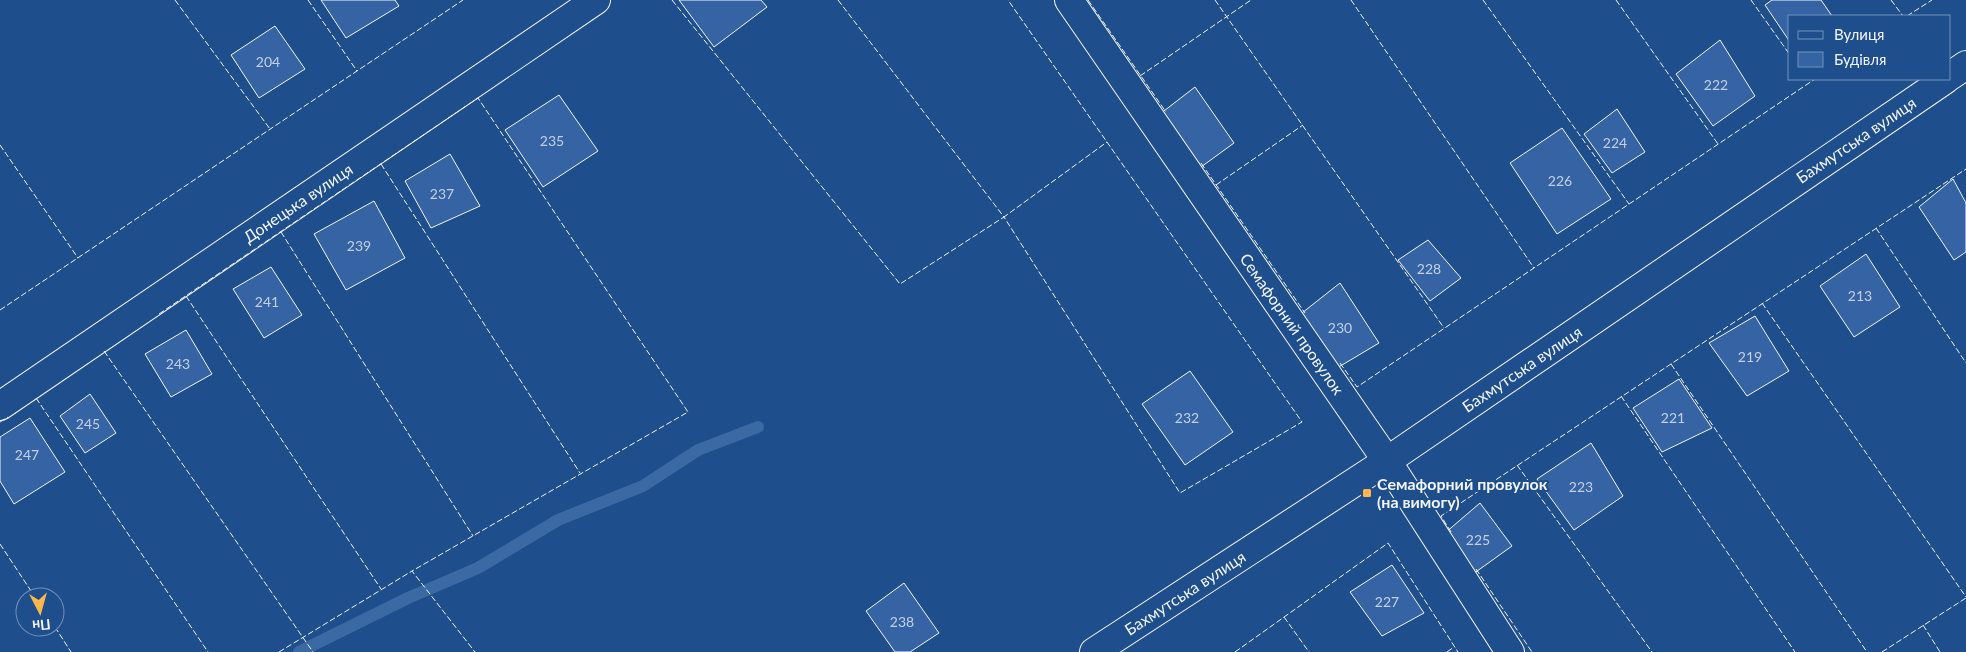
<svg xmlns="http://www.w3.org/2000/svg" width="1966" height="652" font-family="Lato,sans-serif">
<rect width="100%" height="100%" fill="#1f4e8c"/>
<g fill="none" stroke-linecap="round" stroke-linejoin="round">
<!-- stream -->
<polyline stroke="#3b69a3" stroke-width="12" points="299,652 408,598 478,568 558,520 643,486 698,450 758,427"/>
</g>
<!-- building -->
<g fill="#3563a3" stroke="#f2f6ff">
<polygon points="321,0 395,0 399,6 346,38"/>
<polygon points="679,0 761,0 767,7 714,47"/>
<polygon points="1772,0 1821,0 1832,16 1790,16 1790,42 1765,5"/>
<polygon points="275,26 305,69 259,98 231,55"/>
<polygon points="1720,40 1755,96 1713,126 1676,74"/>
<polygon points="1195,87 1234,143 1201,167 1160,114"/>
<polygon points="559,95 598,151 543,187 505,130"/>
<polygon points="1617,109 1645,152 1612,173 1584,134"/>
<polygon points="1562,128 1611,199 1557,234 1510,163"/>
<polygon points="450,154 480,206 431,228 405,181"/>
<polygon points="1953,179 1966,203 1966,252 1954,260 1919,207"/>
<polygon points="374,201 405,258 346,290 314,234"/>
<polygon points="1428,240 1461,278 1430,301 1398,260"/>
<polygon points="1866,254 1900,307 1854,337 1820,286"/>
<polygon points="271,267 302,315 264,338 233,289"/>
<polygon points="1340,283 1379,343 1337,368 1302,313"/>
<polygon points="1755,316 1789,371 1747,396 1709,343"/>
<polygon points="186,330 212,374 171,397 145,354"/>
<polygon points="1190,371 1233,432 1185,465 1142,404"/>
<polygon points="1679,379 1712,428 1662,452 1633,408"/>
<polygon points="90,394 116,433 85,453 60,416"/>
<polygon points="30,418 65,472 14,504 0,481 0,437"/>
<polygon points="1591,443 1623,496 1574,530 1537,479"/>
<polygon points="1480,503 1512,546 1473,574 1445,533"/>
<polygon points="1392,565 1424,613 1382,636 1350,592"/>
<polygon points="904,583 939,633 910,652 895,652 866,611"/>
</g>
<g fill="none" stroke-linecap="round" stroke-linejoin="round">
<defs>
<g id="minor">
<polyline points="1069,0 1387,461 1510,652"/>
<polyline points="1950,76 1966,65"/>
<polyline points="0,406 596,0"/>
<polyline points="1094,652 1387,461 1946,79"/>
</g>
</defs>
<!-- minor casing -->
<use href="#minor" stroke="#f2f6ff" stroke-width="30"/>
<!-- minor -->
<use href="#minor" stroke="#1f4e8c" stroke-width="28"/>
<!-- fence -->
<g stroke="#f2f6ff" stroke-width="1" stroke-dasharray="6 2.5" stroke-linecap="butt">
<polyline points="175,0 270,129"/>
<polyline points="308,0 357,71"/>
<polyline points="672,0 900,284 1004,217 1180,493 1302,422 1008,0"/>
<polyline points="838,0 1004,217 1107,142"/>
<polyline points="1088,0 1166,112"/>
<polyline points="1215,0 1444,328"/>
<polyline points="1351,0 1534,268"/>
<polyline points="1483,0 1629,204"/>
<polyline points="1616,0 1718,144"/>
<polyline points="1751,0 1790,55"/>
<polyline points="1891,0 1903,16"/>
<polyline points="1907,16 1932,0"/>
<polyline points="1140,76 1251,0"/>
<polyline points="0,145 78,258"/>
<polyline points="1201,163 1305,313"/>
<polyline points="381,164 580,473"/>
<polyline points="1216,185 1303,125"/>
<polyline points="1876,228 1966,363"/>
<polyline points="281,232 473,536"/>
<polyline points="186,296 381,589"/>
<polyline points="1762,303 1966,597"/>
<polyline points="0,310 463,0"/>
<polyline points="159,314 478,98 688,412 412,571 475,652"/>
<polyline points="104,351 313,652"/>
<polyline points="1340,363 1357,387 1815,79"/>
<polyline points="1671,364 1867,652"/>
<polyline points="1621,396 1795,652"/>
<polyline points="36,398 208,652"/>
<polyline points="0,422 8,417"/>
<polyline points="1517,465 1652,652"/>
<polyline points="1451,532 1441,516 1966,169"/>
<polyline points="0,544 35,597"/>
<polyline points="1476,569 1532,652"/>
<polyline points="1284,617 1309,652"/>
<polyline points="1923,625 1940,652"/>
<polyline points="55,627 71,652"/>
<polyline points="279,652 412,571"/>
<polyline points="1235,652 1388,543 1458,652"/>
<polyline points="1447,652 1454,647"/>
<polyline points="1882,652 1966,598"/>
</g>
</g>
<!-- markers -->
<rect fill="#ffb74d" stroke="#1f4e8c" stroke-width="2" x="1362" y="488" width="10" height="10" rx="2.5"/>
<g text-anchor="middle" stroke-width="4" stroke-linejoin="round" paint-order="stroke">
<!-- number labels -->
<g font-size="14" fill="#c3d1e8">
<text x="268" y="67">204</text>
<text x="1716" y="90">222</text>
<text x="552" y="146">235</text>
<text x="1615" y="148">224</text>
<text x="1560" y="186">226</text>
<text x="442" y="199">237</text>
<text x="359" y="251">239</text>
<text x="1429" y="274">228</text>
<text x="1860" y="301">213</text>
<text x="267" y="307">241</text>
<text x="1340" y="333">230</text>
<text x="1750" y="362">219</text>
<text x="178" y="369">243</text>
<text x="1187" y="423">232</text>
<text x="1673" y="423">221</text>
<text x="88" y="429">245</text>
<text x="27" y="460">247</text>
<text x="1581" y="492">223</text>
<text x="1478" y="545">225</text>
<text x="1387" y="607">227</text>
<text x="902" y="627">238</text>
</g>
<!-- street labels -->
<g font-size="16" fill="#f2f6ff" stroke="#1f4e8c">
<text transform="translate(1856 140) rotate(-34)" y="6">Бахмутська вулиця</text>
<text transform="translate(298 203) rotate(-34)" y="6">Донецька вулиця</text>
<text transform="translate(1292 324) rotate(55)" y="6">Семафорний провулок</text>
<text transform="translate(1522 369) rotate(-34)" y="6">Бахмутська вулиця</text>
<text transform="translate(1185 593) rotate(-33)" y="6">Бахмутська вулиця</text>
</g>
<!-- poi labels -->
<g font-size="16" font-weight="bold" fill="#f2f6ff" stroke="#1f4e8c" text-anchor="start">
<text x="1377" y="490">Семафорний провулок<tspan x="1377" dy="18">(на вимогу)</tspan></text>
</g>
</g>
<!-- legend -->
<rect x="1788" y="15" width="162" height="65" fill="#1f4e8c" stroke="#7391ba"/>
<rect x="1798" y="31" width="25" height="8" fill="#1f4e8c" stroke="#7391ba"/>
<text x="1834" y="40" font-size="15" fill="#f2f6ff">Вулиця</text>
<rect x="1798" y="52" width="25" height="15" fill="#3563a3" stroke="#7391ba"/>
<text x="1834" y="65" font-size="15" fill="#f2f6ff">Будівля</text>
<!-- north arrow -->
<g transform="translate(40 612) rotate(174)"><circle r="24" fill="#1f4e8c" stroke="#7391ba"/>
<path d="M0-4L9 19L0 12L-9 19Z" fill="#ffb74d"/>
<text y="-8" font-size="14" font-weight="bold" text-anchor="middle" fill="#f2f6ff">Пн</text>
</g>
</svg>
